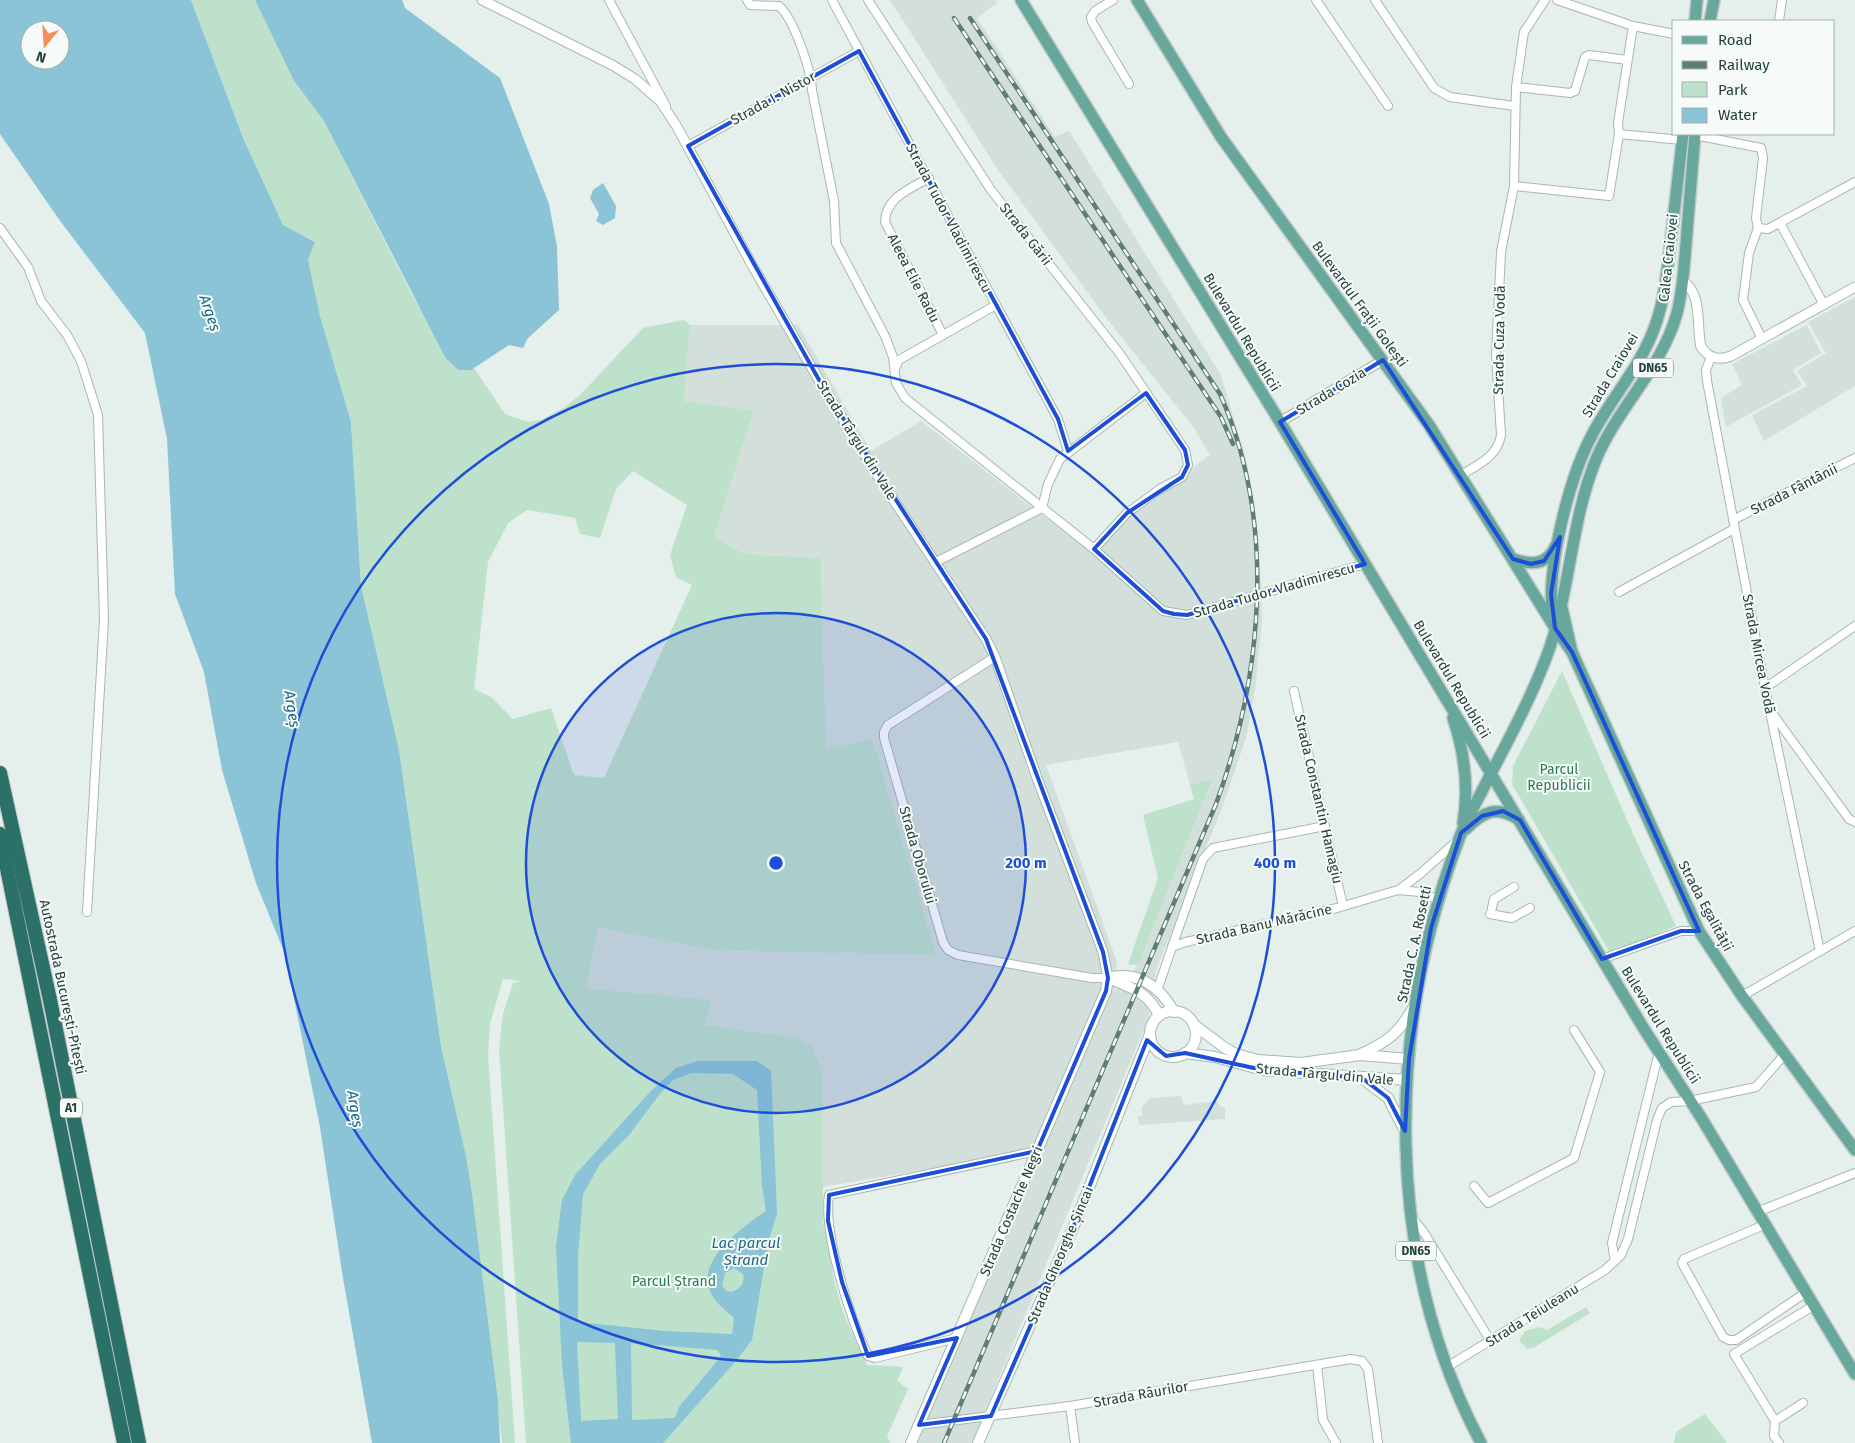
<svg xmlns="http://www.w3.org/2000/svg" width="1855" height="1443" font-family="'Fira Sans',sans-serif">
<rect width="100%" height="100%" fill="#e5efeb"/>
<!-- built -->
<g fill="#d3dfda" fill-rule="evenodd">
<path d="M890 0H995L997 3 977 18 1055 137 1069 131 1221 375 1246 460 1261 582 1262 622 1255 690 1246 738 1221 811 1156 970 1149 1017 972 1443H917L1042 1150 823 1187V1125L794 1037 705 1025 711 1000 586 988 598 928 719 951 935 955 872 740 826 749 821 558 745 554 714 537 754 412 684 401 690 325H798L871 451 921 421 1089 551 1149 500 1210 455 1194 428 1104 315 998 170ZM1178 742 1190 785 1213 780 1138 965 1114 992 1117 962 1046 765Z"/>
<polygon points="1855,297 1855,386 1764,441 1752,415 1807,386 1797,371 1826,353 1808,322"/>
<polygon points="1807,325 1821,353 1793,370 1802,385 1726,427 1721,398 1742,385 1732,364"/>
<polygon points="1181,1096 1184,1105 1217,1101 1220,1107 1225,1107 1225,1119 1139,1125 1138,1116 1142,1116 1142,1107 1150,1098"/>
</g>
<!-- green -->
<g fill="#bde1ca" fill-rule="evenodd">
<path d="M191 0H255L294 81 324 121 412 295 458 370 474 368 505 414 528 422 541 420 565 407 581 394 643 328 684 320 690 325 684 401 754 411 714 537 745 554 821 558 826 749 872 739 936 955 719 951 598 928 586 988 712 1000 705 1025 794 1037 810 1045 823 1072V1222L835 1284 843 1312 867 1365 903 1367 897 1381 908 1389 887 1436 890 1443H526L499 1049 503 1014 513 983 521 981 503 979 490 1024 488 1055 515 1443H502L472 1193 466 1156 441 1046 399 750 361 586 351 422 320 316 308 260 315 242 283 225 243 138ZM633 471 687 505 670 555 676 577 692 585 604 778 574 775 551 708 513 719 491 697 474 689 488 562 508 523 527 510 575 518 580 534 600 538 616 489Z"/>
<polygon points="1562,671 1634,836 1676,926 1610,953 1512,784 1513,766"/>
<polygon points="1213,779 1138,965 1128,964 1158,878 1143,815 1194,799 1190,785"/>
<polygon points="1586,1307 1590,1313 1533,1348 1527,1349 1519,1340 1525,1331 1539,1327 1547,1330"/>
<polygon points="1705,1414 1727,1443 1674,1443 1676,1432"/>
</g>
<!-- water -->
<g fill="#8bc4d6" fill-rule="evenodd">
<path d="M0 0H191L243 138 283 225 315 242 308 260 320 316 351 422 361 586 399 750 441 1046 466 1156 472 1193 498 1402 500 1443H372L343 1278 320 1127 285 954 256 883 222 770 204 672 175 594 167 439 145 333 58 218 0 134ZM30 30H60V60H30Z"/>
<polygon points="255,0 402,0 405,8 500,78 549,204 557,246 559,310 528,338 523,348 509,345 471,370 458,370 445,357 324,121 294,81"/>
<polygon points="603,183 616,206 615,218 603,225 596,221 599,214 590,198 593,190"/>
<path d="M698 1061H757L771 1071 777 1213 768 1243 752 1340 736 1361 663 1443H571L562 1365 556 1246 562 1200 575 1175 650 1092 676 1068ZM691 1073 733 1074 757 1090 762 1186 766 1211C745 1225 702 1256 708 1285 711 1300 724 1309 734 1318L732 1334 665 1331 578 1322V1256L583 1194 600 1164 629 1135 659 1095 673 1080ZM734 1268 743 1274C745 1284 741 1288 732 1292L727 1291 722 1286 725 1273ZM577 1342 615 1343 618 1419 581 1421ZM631 1343 718 1350 721 1356 679 1407 675 1418 632 1420Z"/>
</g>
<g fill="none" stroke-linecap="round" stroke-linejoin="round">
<defs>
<g id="minor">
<polyline points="609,0 666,106"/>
<path d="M747 0 750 5 779 6C794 19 811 70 812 90L834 201 836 243 885 336 893 357 896 383 905 398 1094 549 1163 611 1187 615 1365 564"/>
<polyline points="832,0 996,305 899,360 895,369"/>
<polyline points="868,0 991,190 1120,354 1185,450 1188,465 1182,477 1160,489 1127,513 1094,549"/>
<polyline points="1113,0 1095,11 1091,17 1092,22 1129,84"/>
<polyline points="1316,0 1388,106"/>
<polyline points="1375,0 1434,88 1450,97 1514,106"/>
<polyline points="1557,0 1633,26 1674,34"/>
<polyline points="1779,21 1782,0"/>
<polyline points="1516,87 1570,93 1575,91 1585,57 1589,55 1627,60"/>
<polyline points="1619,134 1618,123 1633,26"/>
<polyline points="1695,135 1761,148 1763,158 1756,218 1758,228"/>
<polyline points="688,146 859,51"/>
<path d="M929 178C911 188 885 198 885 222L943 335"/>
<polyline points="1514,186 1609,196 1619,134 1682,140"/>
<polyline points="1780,223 1824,305"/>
<polyline points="0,228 28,267 41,301 67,335 81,361 98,415 104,619 87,912"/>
<polyline points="1758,228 1749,253 1743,300 1762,339"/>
<polyline points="1758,228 1768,229 1855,182"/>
<polyline points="996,305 1058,419 1068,451"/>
<polyline points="1711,357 1706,370 1707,381 1765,688 1820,951"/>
<path d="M1461 475C1478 465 1498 456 1501 435L1496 355 1501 252 1514 186 1516 87 1524 32 1545 0"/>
<polyline points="1733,520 1855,458"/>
<polyline points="936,562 1042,508 1048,484 1060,459 1146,393"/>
<polyline points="1619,592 1734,529"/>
<polyline points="995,657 888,725 884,732 884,738 943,942 948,950 958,955 1092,978 1108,978"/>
<polyline points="1765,688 1855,626"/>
<polyline points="1294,691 1343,906"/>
<polyline points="1772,713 1849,819 1855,822"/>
<polyline points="1399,890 1421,873 1457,841"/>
<polyline points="1492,908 1494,899 1514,887"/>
<polyline points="1490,914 1512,918 1530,908"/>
<polyline points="1172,947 1203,859 1213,848 1325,826"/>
<polyline points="1602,959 1681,931 1699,931"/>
<polyline points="1158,988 1172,947 1186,942 1337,908 1398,890 1420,892 1438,900"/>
<polyline points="1742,996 1855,931"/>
<polyline points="1474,1186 1488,1203 1574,1158 1600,1072 1574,1030"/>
<polyline points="1757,1212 1855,1173"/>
<polyline points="1412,1218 1423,1231 1490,1340"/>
<polyline points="1764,1225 1684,1259 1682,1263 1723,1337 1729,1340 1736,1340 1805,1293"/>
<polyline points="1615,1261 1612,1243 1659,1052"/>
<path d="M957 1338 875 1358 868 1356C851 1320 823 1235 829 1195L1037 1151"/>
<polyline points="1317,1365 1323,1420 1336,1443"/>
<polyline points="1447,1367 1605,1270 1621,1255 1628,1239 1657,1120 1662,1108 1671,1102 1690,1101 1756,1087 1785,1054"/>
<polyline points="1070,1406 1075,1443"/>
<polyline points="1775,1421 1803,1403"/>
<polyline points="919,1425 1070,1406 1351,1359 1362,1361 1368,1369 1378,1443"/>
<polyline points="1779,1443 1774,1436 1775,1421 1734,1354 1813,1306"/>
</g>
<g id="tertiary">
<polyline points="482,0 614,66 635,79 660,101 676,125 752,265 823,387 881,481 986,639 995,657 1037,778 1103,952 1108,978"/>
<path d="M1683 281C1703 294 1696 326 1701 347 1709 358 1718 361 1731 356L1855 287"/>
<polyline points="1280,422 1383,360"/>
</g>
<g id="secondary">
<path d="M1108 978C1137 970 1160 986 1174 1012"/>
<path d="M1108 978C1130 987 1150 993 1159 1016"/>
<circle cx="1173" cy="1034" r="23"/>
<polyline points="1193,1024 1225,1048 1236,1054 1258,1060 1301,1063 1360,1055 1409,1059"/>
<polyline points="1185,1053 1215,1057 1263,1070 1407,1080"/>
<path d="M1361 1054C1389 1041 1399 1033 1415 1005"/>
<polyline points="1363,1079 1388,1098 1405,1131"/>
<polyline points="911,1443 1106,991 1108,978"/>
<polyline points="978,1443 1073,1228 1150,1034"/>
</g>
<g id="primary">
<polyline points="1021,0 1280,422 1644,1029 1702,1119 1855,1374"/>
<polyline points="1137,0 1221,137 1429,425 1555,628 1572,652"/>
<polyline points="1695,21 1697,0"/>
<polyline points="1710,21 1714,0"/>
<path d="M1513 559C1531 565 1547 566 1556 545"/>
<polyline points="1562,608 1572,652 1699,931 1742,996 1855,1150"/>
<path d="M1553 621C1545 572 1569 477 1593 433 1612 397 1640 367 1654 329 1665 300 1667 270 1671 239 1675 204 1679 169 1683 134"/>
<path d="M1453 718C1464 751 1469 788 1463 823"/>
<path d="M1466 829C1484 811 1497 805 1519 820"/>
<path d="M1481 1443C1383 1258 1386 1032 1459 839 1465 822 1475 805 1483 789 1505 746 1529 703 1546 658 1571 593 1570 521 1597 457 1619 406 1662 368 1677 313 1683 290 1684 267 1686 244 1689 207 1692 171 1695 134"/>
</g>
<g id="motorway">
<polyline points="0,773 50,1000 139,1443"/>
<polyline points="0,834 124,1443"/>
</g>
</defs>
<!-- minor casing -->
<use href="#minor" stroke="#a7b8b3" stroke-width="10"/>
<!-- tertiary casing -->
<use href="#tertiary" stroke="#a7b8b3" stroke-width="11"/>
<!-- secondary casing -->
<use href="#secondary" stroke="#a3bbb5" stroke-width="12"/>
<!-- primary casing -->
<use href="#primary" stroke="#c1cac8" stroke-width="14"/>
<!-- motorway casing -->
<use href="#motorway" stroke="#c1cac8" stroke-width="16"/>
<!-- minor -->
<use href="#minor" stroke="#fff" stroke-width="8"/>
<!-- tertiary -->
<use href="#tertiary" stroke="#fff" stroke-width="9"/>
<!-- secondary -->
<use href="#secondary" stroke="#fff" stroke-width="10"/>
<!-- primary -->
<use href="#primary" stroke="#67a79c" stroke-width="11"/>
<!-- motorway -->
<use href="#motorway" stroke="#2c7168" stroke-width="14"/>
<defs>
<g id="rail">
<polyline points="954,18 1221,417 1233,444"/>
<path d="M944 1443 1216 804C1263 675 1277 522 1220 394L970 18"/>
</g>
</defs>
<!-- rail casing -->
<use href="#rail" stroke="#5e7d77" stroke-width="4.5"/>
<!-- rail -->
<use href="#rail" stroke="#f6fbf9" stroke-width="2.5" stroke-dasharray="8" stroke-linecap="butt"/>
</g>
<!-- marked area -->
<path fill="none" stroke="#1d4ed8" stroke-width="4" stroke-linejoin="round" d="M859 51 1058 419 1068 451 1146 393 1185 450 1188 465 1182 477 1127 513 1094 549 1163 611 1174 614 1187 615 1365 564 1280 422 1383 360 1513 559 1531 564 1544 561 1560 537 1551 594 1555 628 1572 652 1699 931H1681L1602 959 1520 820 1503 811 1482 816 1461 833 1431 928 1409 1059 1405 1131 1388 1098 1362 1078 1263 1070 1185 1053 1166 1056 1147 1040 1073 1228 991 1416 919 1425 957 1338 868 1356 842 1282 828 1221 829 1195 1037 1151 1106 991 1108 978 1103 952 986 639 823 387 688 146Z"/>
<!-- distance rings -->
<circle cx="776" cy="863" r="250" fill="#1d4ed8" fill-opacity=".12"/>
<g fill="none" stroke="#1d4ed8" stroke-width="2.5">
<circle cx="776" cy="863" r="250"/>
<circle cx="776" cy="863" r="499"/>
</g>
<g text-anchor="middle" stroke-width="4" stroke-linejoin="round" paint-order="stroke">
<!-- shield labels -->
<g fill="#f6fbf9" stroke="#627a75" stroke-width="1">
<rect x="1633" y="358.5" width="40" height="19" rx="4"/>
<rect x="60" y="1098.5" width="22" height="19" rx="4"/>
<rect x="1396" y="1241.5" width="40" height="19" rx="4"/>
</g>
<g font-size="12" font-weight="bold" fill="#23423c">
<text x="1653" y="372">DN65</text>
<text x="71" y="1112">A1</text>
<text x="1416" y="1255">DN65</text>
</g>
<!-- street labels -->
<g font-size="14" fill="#23423c" stroke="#f6fbf9">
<text transform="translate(773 98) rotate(-29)" y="5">Strada I. Nistor</text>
<text transform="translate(949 218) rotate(62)" y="5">Strada Tudor Vladimirescu</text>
<text transform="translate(1026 234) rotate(52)" y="5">Strada Gării</text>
<text transform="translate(1668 258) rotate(-84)" y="5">Calea Craiovei</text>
<text transform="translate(914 278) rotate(63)" y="5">Aleea Elie Radu</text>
<text transform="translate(1360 304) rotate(54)" y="5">Bulevardul Frații Golești</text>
<text transform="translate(1242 332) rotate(59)" y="5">Bulevardul Republicii</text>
<text transform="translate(1499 340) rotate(-89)" y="5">Strada Cuza Vodă</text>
<text transform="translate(1610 375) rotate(-59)" y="5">Strada Craiovei</text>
<text transform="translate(1331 391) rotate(-31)" y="5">Strada Cozia</text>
<text transform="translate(857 440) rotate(58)" y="5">Strada Târgul din Vale</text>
<text transform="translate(1794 489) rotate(-27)" y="5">Strada Fântânii</text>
<text transform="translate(1274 590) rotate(-16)" y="5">Strada Tudor Vladimirescu</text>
<text transform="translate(1759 654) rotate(79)" y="5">Strada Mircea Vodă</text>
<text transform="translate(1452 679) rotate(59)" y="5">Bulevardul Republicii</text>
<text transform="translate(1319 799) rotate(77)" y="5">Strada Constantin Hamagiu</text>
<text transform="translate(918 855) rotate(74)" y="5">Strada Oborului</text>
<text transform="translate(1706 906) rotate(62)" y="5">Strada Egalității</text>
<text transform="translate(1264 924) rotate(-13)" y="5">Strada Banu Mărăcine</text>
<text transform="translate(1414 944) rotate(-78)" y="5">Strada C. A. Rosetti</text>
<text transform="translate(63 987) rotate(78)" y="5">Autostrada București-Pitești</text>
<text transform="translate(1661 1025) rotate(58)" y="5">Bulevardul Republicii</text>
<text transform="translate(1325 1074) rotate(5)" y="5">Strada Târgul din Vale</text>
<text transform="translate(1011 1211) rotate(-67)" y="5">Strada Costache Negri</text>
<text transform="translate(1060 1255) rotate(-67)" y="5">Strada Gheorghe Șincai</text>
<text transform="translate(1532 1315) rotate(-32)" y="5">Strada Teiuleanu</text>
<text transform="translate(1141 1394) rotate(-10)" y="5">Strada Râurilor</text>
</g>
<!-- park labels -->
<g font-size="14" fill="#2a7c50" stroke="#f6fbf9">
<text x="1559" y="774">Parcul<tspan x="1559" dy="16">Republicii</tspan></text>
<text x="674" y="1286">Parcul Ștrand</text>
</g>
<!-- water labels -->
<g font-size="15" font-style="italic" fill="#186883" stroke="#f6fbf9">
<text transform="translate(210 313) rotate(71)" y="5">Argeș</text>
<text transform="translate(292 709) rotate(81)" y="5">Argeș</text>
<text transform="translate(355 1109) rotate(81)" y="5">Argeș</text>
<text x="746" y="1248">Lac parcul<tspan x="746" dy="17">Ștrand</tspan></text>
</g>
</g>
<circle cx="776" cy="863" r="8" fill="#1d4ed8" stroke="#f6fbf9" stroke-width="2.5"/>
<g font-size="15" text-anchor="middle" font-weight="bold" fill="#1d4ed8" stroke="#f6fbf9" stroke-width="4" stroke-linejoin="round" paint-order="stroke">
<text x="1026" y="868">200 m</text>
<text x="1275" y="868">400 m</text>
</g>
<!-- legend -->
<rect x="1672" y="20" width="162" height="115" fill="#f6fbf9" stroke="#a2b1ad"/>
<rect x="1682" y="36" width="25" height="8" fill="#67a79c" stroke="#a2b1ad"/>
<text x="1718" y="45" font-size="15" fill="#23423c">Road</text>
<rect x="1682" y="61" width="25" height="8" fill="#5e7d77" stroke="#a2b1ad"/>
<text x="1718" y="70" font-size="15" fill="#23423c">Railway</text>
<rect x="1682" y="82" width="25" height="15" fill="#bde1ca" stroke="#a2b1ad"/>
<text x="1718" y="95" font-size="15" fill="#23423c">Park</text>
<rect x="1682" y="108" width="25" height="15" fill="#8bc4d6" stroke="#a2b1ad"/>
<text x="1718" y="120" font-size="15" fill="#23423c">Water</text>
<!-- north arrow -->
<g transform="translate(45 45) rotate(198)"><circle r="24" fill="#f6fbf9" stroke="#a2b1ad"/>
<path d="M0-4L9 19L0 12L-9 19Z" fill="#f98d59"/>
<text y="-8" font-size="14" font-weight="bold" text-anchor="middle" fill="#23423c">N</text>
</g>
</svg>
